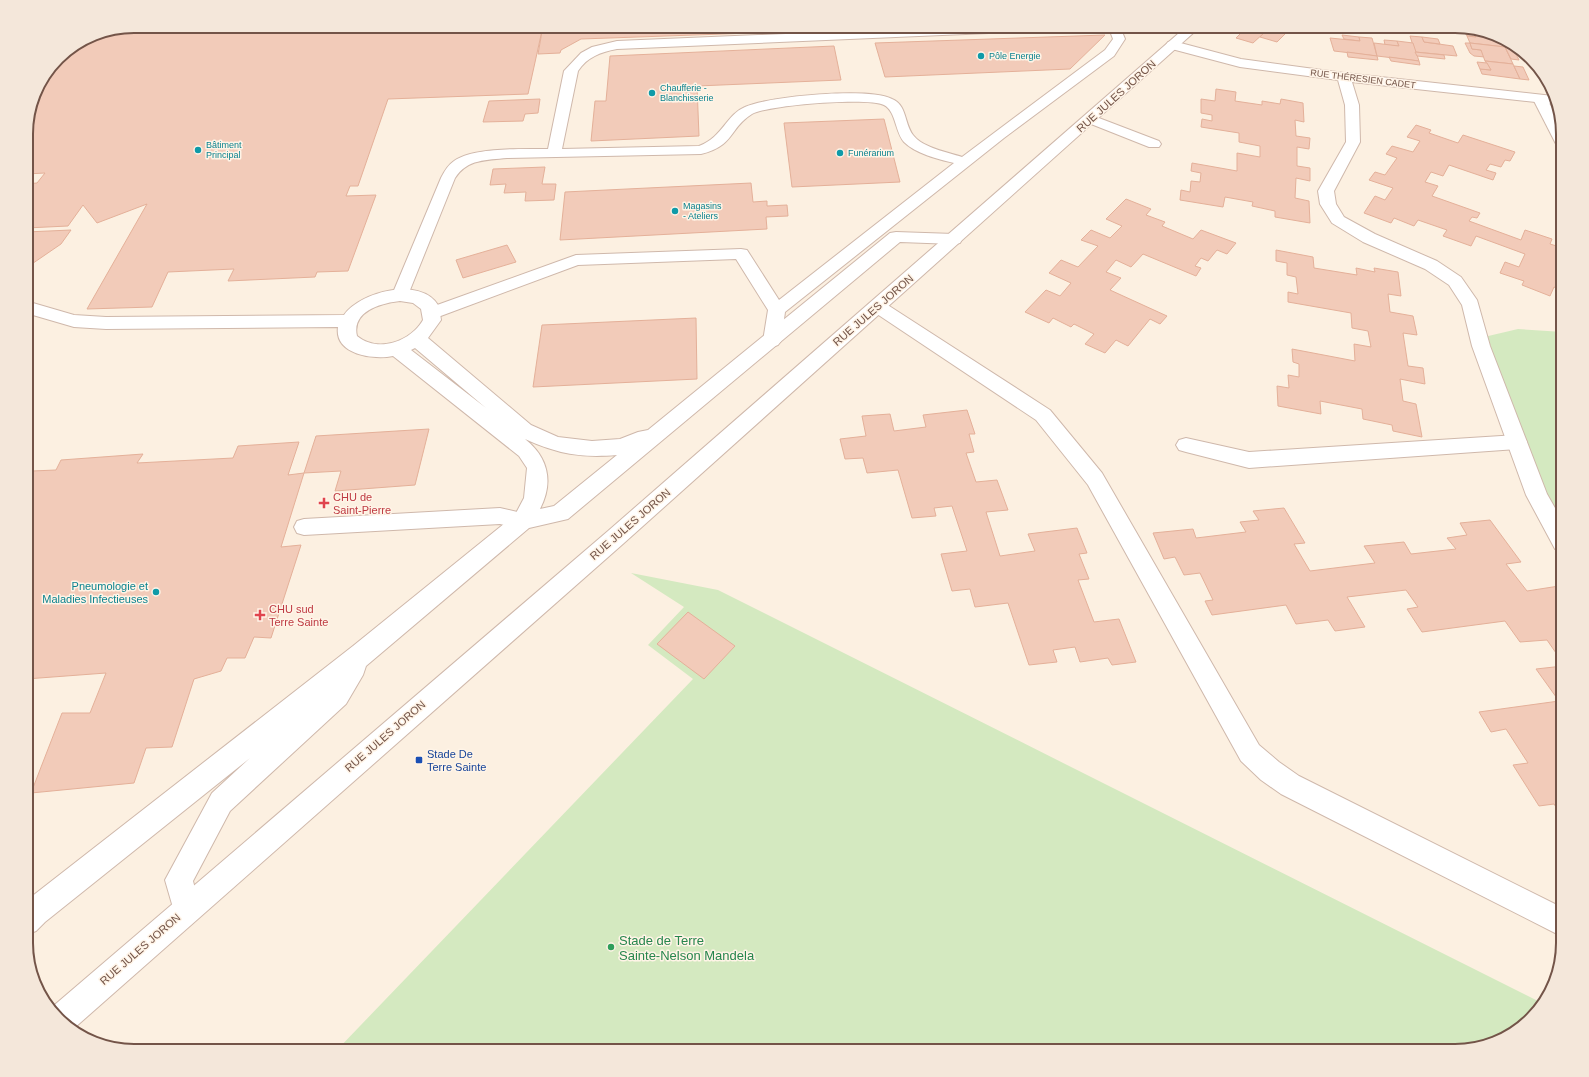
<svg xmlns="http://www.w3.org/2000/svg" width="1589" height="1077" font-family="Helvetica,sans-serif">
<rect width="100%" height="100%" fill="#fcf0e1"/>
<!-- green -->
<g fill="#d4e9c0">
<polygon points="1518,329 1563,332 1563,552 1536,500 1484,337"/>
<polygon points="631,573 718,590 1544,1004 1509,1037 1455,1051 336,1051 693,679 648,645 684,607"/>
</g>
<!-- building -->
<g fill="#f2cbb9" stroke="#e4b099">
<polygon points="134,26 543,26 528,94 388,99 358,186 350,186 346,196 376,195 348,271 317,272 315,277 228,281 234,269 168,272 152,307 87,309 147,204 97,223 83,205 68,226 26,228 26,184 37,183 45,173 26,174 26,127 34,93 58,58 93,34"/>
<polygon points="543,26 836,26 836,30 581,39 561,50 560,53 538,54"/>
<polygon points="1248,26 1284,26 1291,28 1277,42 1260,37 1265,32"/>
<polygon points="1248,26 1265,32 1253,43 1236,38"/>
<polygon points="1340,26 1376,27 1378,33 1340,29"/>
<polygon points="1464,30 1473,32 1476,37 1467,36"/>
<polygon points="1473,32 1502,40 1505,47 1470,43 1467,36 1476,37"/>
<polygon points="1105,35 1070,69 885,77 875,43"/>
<polygon points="1342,35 1359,37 1360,41 1344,39"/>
<polygon points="1410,36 1422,37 1424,42 1453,46 1457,56 1415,52"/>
<polygon points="1359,37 1372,38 1377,56 1334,51 1330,38 1360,41"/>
<polygon points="1422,37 1438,39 1440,44 1424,42"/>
<polygon points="1384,40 1397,41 1399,46 1385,45"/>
<polygon points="1502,40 1511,43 1513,48 1505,47"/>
<polygon points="1397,41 1413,43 1419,61 1377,56 1374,43 1399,46"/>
<polygon points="1465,43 1470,43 1472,49 1481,50 1485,57 1474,56 1470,53"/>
<polygon points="1470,43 1505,47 1513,64 1485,61 1481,50 1472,49"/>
<polygon points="834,46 841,80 697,86 699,136 591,141 595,101 606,101 610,56"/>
<polygon points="1505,47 1513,48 1519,60 1511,59"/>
<polygon points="1347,52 1377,56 1378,60 1348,57"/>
<polygon points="1415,52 1444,55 1445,59 1417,56"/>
<polygon points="1389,57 1419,61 1420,65 1391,61"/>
<polygon points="1485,61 1513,64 1520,79 1482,74 1480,69 1491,70"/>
<polygon points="1477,62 1487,63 1491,70 1480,69"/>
<polygon points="1514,66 1523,67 1529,80 1520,79"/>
<polygon points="1216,89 1236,92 1235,101 1262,105 1262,101 1280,104 1281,99 1303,103 1304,122 1295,120 1296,136 1310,138 1309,149 1297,147 1297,166 1310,168 1310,181 1296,178 1295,198 1309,201 1310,223 1275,217 1275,211 1252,206 1253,202 1225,197 1223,207 1180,200 1181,190 1190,192 1191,181 1200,182 1201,173 1191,171 1192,163 1237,171 1237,153 1260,157 1260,146 1239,142 1239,133 1201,127 1202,119 1212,121 1212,115 1201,113 1201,99 1215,101"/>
<polygon points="540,99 538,113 525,114 523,121 483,122 489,101"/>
<polygon points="884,119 900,182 792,187 784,123"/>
<polygon points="1416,125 1431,130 1429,133 1458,143 1463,135 1515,152 1510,161 1505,160 1501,167 1490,164 1486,170 1496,173 1493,180 1449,165 1443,176 1431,172 1425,182 1438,186 1432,196 1480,213 1477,218 1472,217 1469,221 1521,240 1525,230 1552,239 1550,244 1563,248 1563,291 1554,287 1550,296 1522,285 1524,281 1500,273 1505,262 1519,267 1525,254 1476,236 1471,246 1443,236 1447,230 1418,220 1414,226 1394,218 1391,223 1364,213 1375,196 1385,200 1393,188 1369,180 1375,172 1385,175 1397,158 1386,154 1392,146 1413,152 1420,141 1407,137"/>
<polygon points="545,167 542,184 556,184 554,200 525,201 526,192 504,193 506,184 490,185 493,169"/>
<polygon points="751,183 753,202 767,201 767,206 787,205 788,216 766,217 767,229 560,240 565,192"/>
<polygon points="1126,199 1151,209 1146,215 1165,222 1162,226 1193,239 1201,230 1236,243 1227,254 1217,250 1208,261 1201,258 1195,266 1201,268 1196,276 1143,254 1131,267 1116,260 1106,272 1121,278 1110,290 1167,316 1160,324 1150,319 1128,346 1116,340 1105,353 1085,344 1094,334 1074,324 1071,327 1053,318 1049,323 1025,312 1046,290 1060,296 1071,283 1049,273 1061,260 1078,267 1098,246 1081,240 1091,230 1110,238 1122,226 1106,219"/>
<polygon points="71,230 61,244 26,268 26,232"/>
<polygon points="507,245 516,262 463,278 456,260"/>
<polygon points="1276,250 1313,257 1314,268 1357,275 1356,268 1375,272 1374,268 1398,272 1401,296 1388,294 1390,312 1413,316 1417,335 1403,333 1408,366 1423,368 1425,384 1400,379 1403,401 1416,404 1422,437 1393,431 1392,425 1363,419 1362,409 1320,401 1321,414 1278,406 1277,386 1289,388 1288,375 1299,377 1299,364 1293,362 1292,349 1355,361 1354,344 1371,347 1368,331 1352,328 1351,313 1288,302 1288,292 1298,294 1296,277 1287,275 1287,263 1276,261"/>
<polygon points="696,318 697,379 533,387 542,325"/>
<polygon points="967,410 975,434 969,434 974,452 966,453 976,482 997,480 1008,510 986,512 1000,556 1035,551 1028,534 1077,528 1087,553 1079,554 1089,579 1078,580 1094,622 1119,619 1136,662 1112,665 1108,658 1080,662 1075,647 1053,650 1057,662 1029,665 1008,603 975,607 970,589 952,591 941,554 967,551 952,506 934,508 936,516 912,518 898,470 867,473 863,458 845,459 840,439 866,436 862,416 890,414 894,431 926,427 923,415"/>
<polygon points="429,429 415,485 335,491 341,471 304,473 316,436"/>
<polygon points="299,442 288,475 304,473 281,547 301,545 271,638 254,637 245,658 227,658 221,671 194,679 172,747 146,748 134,783 31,793 62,713 90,713 106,673 26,679 26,483 32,471 56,470 61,460 143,454 137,463 233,458 238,446"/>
<polygon points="1284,508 1305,543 1294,544 1310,571 1375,563 1364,546 1404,542 1411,554 1456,549 1447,538 1467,535 1460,523 1490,520 1521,562 1506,564 1527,591 1559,586 1563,591 1563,663 1547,640 1520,642 1505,621 1422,632 1407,609 1418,607 1406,590 1347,597 1365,627 1335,631 1328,620 1296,624 1286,605 1212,615 1205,601 1213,600 1200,573 1184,575 1175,557 1164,559 1153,533 1193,529 1196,538 1246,532 1240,522 1259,520 1253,511"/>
<polygon points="688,612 735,646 704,679 657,644"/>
<polygon points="1563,666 1563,817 1554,804 1539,806 1513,765 1528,763 1506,729 1491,732 1479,712 1559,701 1536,669"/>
</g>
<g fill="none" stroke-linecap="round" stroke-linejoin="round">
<defs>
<g id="service">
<path d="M975 26H1067L1061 30 617 49C601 52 587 57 578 71L562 149 699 146C723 137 726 115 745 107 769 96 869 87 892 99 907 105 904 123 913 135 923 148 947 152 962 157L1105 50 1113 39 1110 31 1106 26 1120 27 1125 39 1114 56 1004 138 785 312 781 341 778 345 772 347 766 345 763 341 768 310 736 259 578 265 438 317 432 319 426 317 423 313 426 309 576 255 741 249 747 250 779 300 954 163C938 159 916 154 904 142 895 132 896 111 884 105 869 97 767 105 752 114 729 128 735 146 701 154L507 158C487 160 467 159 455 178L408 295 406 299 400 301 394 299 392 295 441 178C444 172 448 165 454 161 473 147 524 149 548 149L564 71 581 53 592 47 617 41Z"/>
<polygon points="1540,95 1545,96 1547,99 1561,126 1563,148 1558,147 1556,144 1533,99 1535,96"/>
<polygon points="1091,115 1159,141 1161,144 1159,147 1149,147 1086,122 1084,119 1086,116"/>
<polygon points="877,300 883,302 1050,410 1102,473 1259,745 1279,762 1299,776 1563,908 1563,937 1281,794 1261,780 1241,761 1088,485 1036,420 871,310 868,306 871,302"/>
<polygon points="1517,435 1524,437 1527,442 1524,447 1517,449 1249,468 1186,452 1179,450 1176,445 1179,440 1186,438 1249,452"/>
<polygon points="500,508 530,515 533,521 530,527 523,529 500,524 304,535 297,533 294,527 297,521 304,519"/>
</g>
<g id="minor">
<polygon points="1173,41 1241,59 1344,73 1553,96 1554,104 1352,82 1359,105 1360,142 1334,191 1336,204 1344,217 1375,234 1437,261 1461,277 1477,300 1490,346 1547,494 1563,522 1563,552 1555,549 1526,495 1472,346 1462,305 1449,285 1425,269 1363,242 1332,223 1320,204 1318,191 1346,142 1345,105 1338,80 1240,67 1168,48 1166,45 1168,42"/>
<path d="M896 232 954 234 960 235 962 239 960 243 954 244 900 242 568 519 529 528 366 666 363 675 346 704 230 811 193 881 200 908 196 918 186 922 176 918 165 880 212 793 250 758 45 922 36 931 26 935V901L353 646 515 515 524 498 527 468 519 456 393 356C374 360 334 355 338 327L106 329 74 327 26 313V301L74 315 106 317 344 315C360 292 420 276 438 305 440 309 440 315 441 320L428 338 531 425 558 437 592 441 620 439 638 432 648 430 890 233ZM400 301 413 303 421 309 423 320C410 342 378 353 357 336 351 311 382 303 400 301ZM415 348 486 408 411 350ZM525 439C558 454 581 458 617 455L554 506 540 509C554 482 548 457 525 439Z"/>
</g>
<polygon id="tertiary" points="1187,26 1201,26 624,543 72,1030 51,1008 608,531"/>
</defs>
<!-- service casing -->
<use href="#service" stroke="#cfb8ab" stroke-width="2"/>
<!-- minor casing -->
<use href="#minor" stroke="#cfb8ab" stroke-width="2"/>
<!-- tertiary casing -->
<use href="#tertiary" stroke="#cfb8ab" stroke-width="2"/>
<!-- service -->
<use href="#service" fill="#fff" fill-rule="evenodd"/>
<!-- minor -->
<use href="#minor" fill="#fff" fill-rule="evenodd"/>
<!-- tertiary -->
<use href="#tertiary" fill="#fff" fill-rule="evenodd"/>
</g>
<!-- markers -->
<g fill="#0f9aa8" stroke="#fff4e7" stroke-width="1.5">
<circle cx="981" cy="56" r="4"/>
<circle cx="652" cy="93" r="4"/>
<circle cx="198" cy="150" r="4"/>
<circle cx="840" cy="153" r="4"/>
<circle cx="675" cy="211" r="4"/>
<circle cx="156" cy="592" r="4"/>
</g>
<g fill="#e0444e" stroke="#fff4e7" stroke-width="1.5">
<path d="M322 497h4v4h4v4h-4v4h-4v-4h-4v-4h4z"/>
<path d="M258 609h4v4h4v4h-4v4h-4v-4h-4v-4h4z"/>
</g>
<rect fill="#1a4fb4" stroke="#fff4e7" stroke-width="1.5" x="415" y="756" width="8" height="8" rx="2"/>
<circle fill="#2e9e5b" stroke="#fff4e7" stroke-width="1.5" cx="611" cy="947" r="4"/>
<g text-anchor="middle" stroke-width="3" stroke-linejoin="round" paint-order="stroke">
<!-- far-culture labels -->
<g font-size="9" fill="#0d838f" stroke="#fff4e7" text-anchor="start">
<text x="989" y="59">Pôle Energie</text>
<text x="660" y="91">Chaufferie -<tspan x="660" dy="10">Blanchisserie</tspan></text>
<text x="206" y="148">Bâtiment<tspan x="206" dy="10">Principal</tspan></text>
<text x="848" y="156">Funérarium</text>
<text x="683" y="209">Magasins<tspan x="683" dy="10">- Ateliers</tspan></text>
</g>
<!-- far-street labels -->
<g font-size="9" fill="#735448" stroke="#fff4e7">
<text transform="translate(1363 79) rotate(7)" y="3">RUE THÉRESIEN CADET</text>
</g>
<!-- street labels -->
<g font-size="11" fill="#735448" stroke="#fff4e7">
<text transform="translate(1116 96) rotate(-42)" y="4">RUE JULES JORON</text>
<text transform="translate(873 310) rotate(-41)" y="4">RUE JULES JORON</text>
<text transform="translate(630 524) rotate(-41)" y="4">RUE JULES JORON</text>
<text transform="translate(385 736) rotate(-41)" y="4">RUE JULES JORON</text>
<text transform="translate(140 949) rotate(-41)" y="4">RUE JULES JORON</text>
</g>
<!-- health labels -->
<g font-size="11" fill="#be3a42" stroke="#fff4e7" text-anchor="start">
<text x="333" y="501">CHU de<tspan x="333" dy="13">Saint-Pierre</tspan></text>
<text x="269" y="613">CHU sud<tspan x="269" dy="13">Terre Sainte</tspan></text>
</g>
<!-- culture labels -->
<g font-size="11" fill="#0d838f" stroke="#fff4e7" text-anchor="end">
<text x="148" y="590">Pneumologie et<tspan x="148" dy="13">Maladies Infectieuses</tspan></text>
</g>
<!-- transit labels -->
<g font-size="11" fill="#164399" stroke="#fff4e7" text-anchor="start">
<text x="427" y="758">Stade De<tspan x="427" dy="13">Terre Sainte</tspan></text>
</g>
<!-- near-leisure labels -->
<g font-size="13" fill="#27864d" stroke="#fff4e7" text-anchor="start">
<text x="619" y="945">Stade de Terre<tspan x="619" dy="15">Sainte-Nelson Mandela</tspan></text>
</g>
</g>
<!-- crop -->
<path d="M0 0H1589V1077H0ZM134 33H1455A101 101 0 0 1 1556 134V943A101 101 0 0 1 1455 1044H134A101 101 0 0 1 33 943V134A101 101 0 0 1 134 33Z" fill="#f4e7da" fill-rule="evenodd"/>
<path fill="none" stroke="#735448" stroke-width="2" d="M134 33H1455A101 101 0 0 1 1556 134V943A101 101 0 0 1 1455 1044H134A101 101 0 0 1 33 943V134A101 101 0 0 1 134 33Z"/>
</svg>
